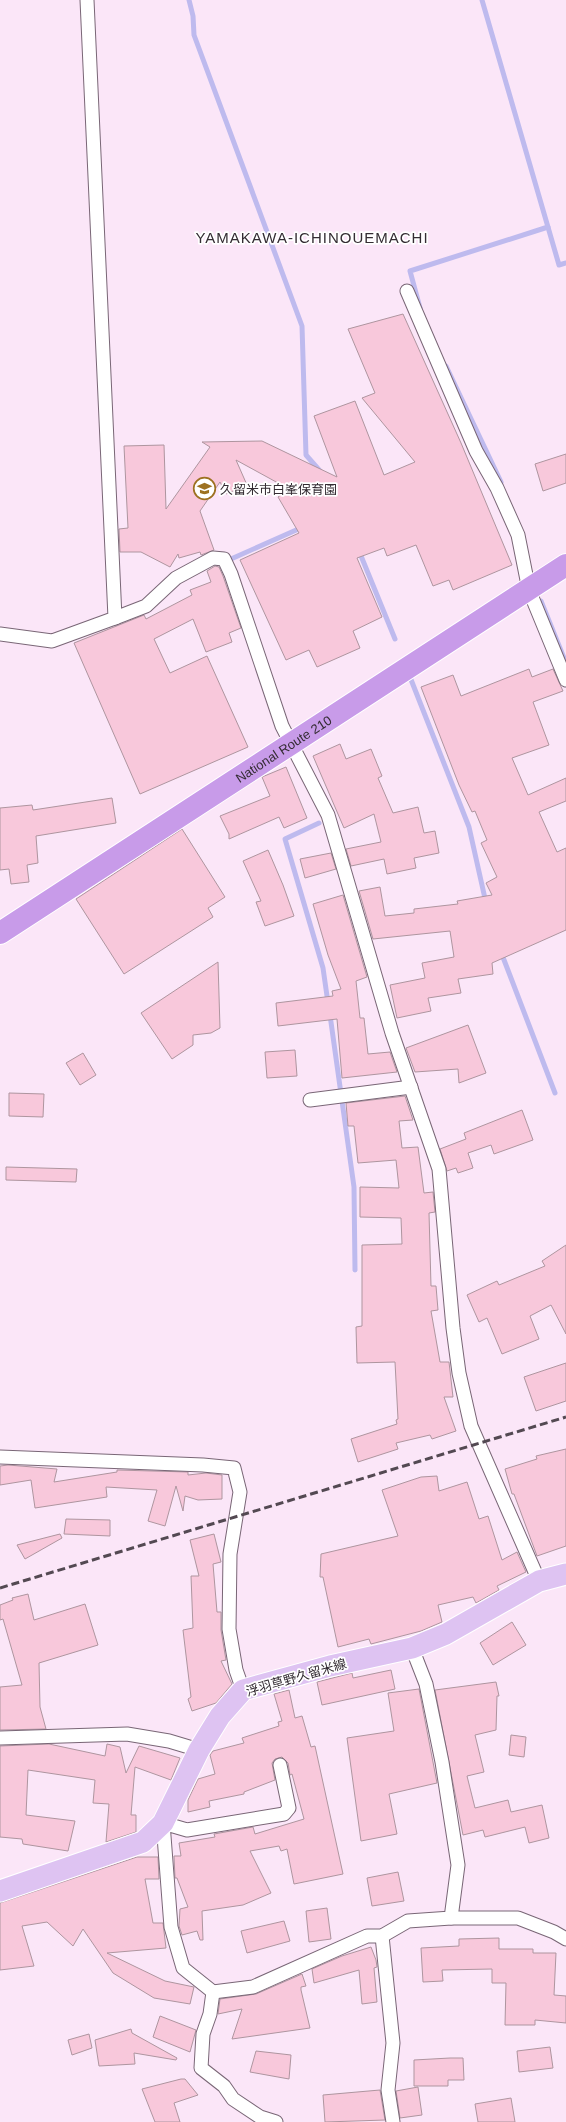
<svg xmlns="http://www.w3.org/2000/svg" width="566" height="2122" font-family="Arial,'Noto Sans JP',sans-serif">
<rect width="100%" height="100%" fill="#fbe6f8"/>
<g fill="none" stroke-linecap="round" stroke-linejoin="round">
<!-- stream -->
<g stroke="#bebaee" stroke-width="5">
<polyline points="189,0 193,16 194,35 302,326 306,455 320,471"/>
<polyline points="482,0 559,265 566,263"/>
<polyline points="420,308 410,271 548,227"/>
<polyline points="446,366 501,482"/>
<polyline points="359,551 395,639"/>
<polyline points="231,559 303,527"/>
<polyline points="541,601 566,663"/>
<polyline points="410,677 469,827 486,903"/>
<polyline points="319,823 285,839 323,968 328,1003"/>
<polyline points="501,952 555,1093"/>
<polyline points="330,1015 354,1187 355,1270"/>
</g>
</g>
<!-- building -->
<g fill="#f8c8db" stroke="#ae959f">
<polygon points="403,314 461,443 512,565 453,590 449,580 433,586 416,545 387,556 384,548 357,558 382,617 353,631 360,648 317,667 309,650 286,660 240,560 299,533 278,497 289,489 236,460 247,485 226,494 220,482 200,511 214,550 201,555 200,552 179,558 178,554 170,567 141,552 120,552 119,529 128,528 124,446 164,445 166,509 210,447 202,442 262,441 337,477 314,416 355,401 384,475 415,462 362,398 375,393 348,329"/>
<polygon points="566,454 566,483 543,491 535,464"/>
<polygon points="215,566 219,567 223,576 241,628 229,633 232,642 206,652 193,619 154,639 170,673 207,656 248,747 140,794 74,643 144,615 146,619 192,595 190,590 211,582 207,571"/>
<polygon points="529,669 532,677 553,669 563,691 533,702 549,745 512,758 528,795 566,778 566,801 539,812 557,852 566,848 566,930 492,963 493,974 458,979 461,993 428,998 431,1011 397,1018 390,985 425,978 422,963 454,957 450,931 373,939 359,891 380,887 385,916 414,913 414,909 458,904 457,901 492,895 486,883 497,877 481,843 487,840 475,811 472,812 459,785 421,687 453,675 461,696"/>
<polygon points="340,744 346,759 371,749 382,776 378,778 393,813 418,807 424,833 435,831 439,853 414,858 416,868 387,874 384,859 351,866 346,849 381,842 374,814 344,828 313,756"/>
<polygon points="286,767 307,818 284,828 279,817 229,839 229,834 220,816 270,796 262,777"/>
<polygon points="112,798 116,823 36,836 38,863 27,865 29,882 11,884 9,869 0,870 0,808 32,805 33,810"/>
<polygon points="182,829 225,897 208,908 213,917 124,974 76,899"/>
<polygon points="268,850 283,885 294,916 265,926 256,902 261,901 243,861"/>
<polygon points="331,853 336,869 305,878 300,859"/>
<polygon points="343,895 367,977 356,981 360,1018 364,1018 368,1054 390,1052 397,1072 342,1078 337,1019 278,1026 276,1003 333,996 332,991 341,989 328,955 313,904"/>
<polygon points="218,962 220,1028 211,1033 193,1035 193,1045 172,1059 141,1013"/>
<polygon points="468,1025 486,1073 459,1083 458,1069 415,1072 406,1048"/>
<polygon points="295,1050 297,1076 267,1078 265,1052"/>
<polygon points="83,1053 96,1075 80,1085 66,1063"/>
<polygon points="9,1093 44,1094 43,1117 9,1116"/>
<polygon points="405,1096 413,1120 399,1121 402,1148 418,1147 424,1193 433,1192 435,1212 429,1213 431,1286 436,1286 438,1310 431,1311 440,1362 449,1362 453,1397 444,1397 456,1431 432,1439 430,1435 396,1443 398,1449 358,1462 351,1439 397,1424 396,1420 398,1419 395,1362 357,1363 356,1327 362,1326 362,1245 402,1244 401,1218 360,1217 360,1187 399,1188 396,1160 358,1163 354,1126 348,1126 346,1103"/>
<polygon points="522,1110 533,1140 494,1154 491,1145 468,1153 473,1168 458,1173 456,1168 447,1171 440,1149 466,1139 464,1133"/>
<polygon points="6,1167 77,1169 76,1182 6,1180"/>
<polygon points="566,1245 566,1334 551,1305 530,1316 539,1339 502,1354 487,1318 479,1322 467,1295 497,1281 499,1285 545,1266 542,1261"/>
<polygon points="566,1363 566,1401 536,1411 524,1377"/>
<polygon points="566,1449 566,1546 537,1556 514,1494 512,1494 505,1469 537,1459 536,1456"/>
<polygon points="8,1465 57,1469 54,1482 117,1472 117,1470 188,1472 188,1475 206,1473 222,1475 222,1499 198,1500 185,1496 183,1511 176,1486 165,1526 148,1521 157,1490 106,1487 107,1497 35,1508 31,1480 0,1485 0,1466"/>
<polygon points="437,1476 439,1491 467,1482 479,1519 488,1516 502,1560 517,1552 526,1572 497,1586 499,1590 476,1603 473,1597 438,1605 442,1622 421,1631 371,1644 369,1639 338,1647 323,1577 320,1577 321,1554 398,1536 382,1490 421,1477"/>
<polygon points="66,1519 110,1520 110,1536 64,1534"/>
<polygon points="60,1534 62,1538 25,1559 17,1545"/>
<polygon points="214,1534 221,1562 213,1564 217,1612 221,1612 221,1630 226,1660 221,1661 232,1684 216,1703 192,1711 188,1699 191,1697 183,1630 193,1628 191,1576 199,1576 190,1540"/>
<polygon points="28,1594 34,1620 85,1604 98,1645 39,1663 40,1707 46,1729 0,1730 0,1687 22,1685 3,1619 0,1620 0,1605 13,1600 12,1598"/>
<polygon points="512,1622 526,1645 493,1665 480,1643"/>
<polygon points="391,1670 395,1689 322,1705 317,1682 352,1673 353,1678"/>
<polygon points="496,1682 499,1696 497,1696 496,1730 475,1735 484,1772 467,1776 475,1808 508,1800 511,1812 542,1805 549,1838 529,1843 525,1827 485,1837 483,1830 463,1835 435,1690"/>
<polygon points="419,1689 437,1783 389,1794 397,1834 361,1841 347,1738 394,1731 388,1693"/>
<polygon points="289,1690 295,1718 302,1716 311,1747 315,1746 343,1874 294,1884 287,1849 281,1851 279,1846 250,1851 271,1893 243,1905 202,1911 203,1940 200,1940 197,1931 182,1935 179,1926 180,1909 188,1907 177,1878 175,1878 174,1856 181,1856 179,1843 215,1837 214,1834 253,1827 255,1834 304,1819 292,1774 290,1775 288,1763 282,1757 275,1759 272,1763 275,1780 244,1792 244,1794 209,1801 210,1807 188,1812 188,1800 198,1779 215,1774 210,1755 213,1751 244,1743 242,1738 279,1726 278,1722 282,1721 274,1694"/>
<polygon points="511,1735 526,1737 524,1757 509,1755"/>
<polygon points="49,1744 105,1756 107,1744 120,1747 126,1773 139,1746 180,1758 171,1780 135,1767 131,1815 136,1815 136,1832 106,1842 109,1804 93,1803 95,1780 28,1770 26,1815 75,1821 68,1851 23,1844 22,1839 0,1837 0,1746"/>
<polygon points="137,1857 158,1857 159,1879 145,1879 153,1923 163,1923 166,1948 107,1953 165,1981 194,1987 190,2004 154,1998 113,1973 83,1929 73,1946 47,1922 22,1926 34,1966 0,1970 0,1903"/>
<polygon points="398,1872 404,1901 372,1906 367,1878"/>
<polygon points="327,1908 331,1939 309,1942 306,1911"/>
<polygon points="284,1921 290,1941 247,1953 241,1931"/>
<polygon points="499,1938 499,1949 533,1949 533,1953 556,1953 554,1995 566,1996 566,2023 535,2020 535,2025 505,2025 506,1983 492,1983 492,1969 442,1970 443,1981 423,1982 421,1948 459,1946 459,1939"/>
<polygon points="371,1947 376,1960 377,1967 374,1968 377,2002 362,2004 359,1970 314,1983 312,1969 342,1956"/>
<polygon points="302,1974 306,1986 301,1987 301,1990 310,2028 232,2039 242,2009 218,2014 220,1999 256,1994"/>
<polygon points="160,2016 196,2030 190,2052 153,2037"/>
<polygon points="131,2029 132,2033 177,2058 176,2060 134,2053 135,2064 99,2066 95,2040"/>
<polygon points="89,2034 92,2048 72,2055 68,2040"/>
<polygon points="550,2047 553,2068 519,2072 517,2051"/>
<polygon points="256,2051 291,2055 289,2079 250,2072"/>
<polygon points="450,2058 463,2058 464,2080 448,2080 448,2086 414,2086 414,2060"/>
<polygon points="181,2079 185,2079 198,2095 174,2103 180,2122 155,2122 142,2089"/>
<polygon points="418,2087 422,2115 400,2118 396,2091"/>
<polygon points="380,2090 385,2120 325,2122 323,2095"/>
<polygon points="511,2098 515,2122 478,2122 475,2104"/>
</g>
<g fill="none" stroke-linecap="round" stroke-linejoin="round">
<defs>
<g id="street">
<polyline points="407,291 476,451 497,488 518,535 529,590 566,680"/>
<polyline points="115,618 146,606 176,578 213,558 224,559 231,574 282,726 328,815 392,1033 439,1169 453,1328 459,1373 471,1426 539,1581"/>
<polyline points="0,634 52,641 115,618 87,0"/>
<polyline points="310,1100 411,1087"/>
<polyline points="0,1457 203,1465 234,1468 240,1492 230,1554 229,1629 236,1670 243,1690"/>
<polyline points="0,1738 127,1734 169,1741 199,1750"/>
<polyline points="451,1918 518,1918 554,1932 566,1939"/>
<polyline points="382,1936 393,2043 388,2090 393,2122"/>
<polyline points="213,1992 253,1987 367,1936 382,1936 408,1921 451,1918 458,1865 442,1762 426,1684 412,1648"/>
<polyline points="276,2122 260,2117 233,2099 224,2086 201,2068 203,2034 210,2014 213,1992 183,1968 171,1927 163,1823 187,1830 284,1814 289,1808 280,1765"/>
</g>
<polyline id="primary" points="0,1891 143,1842 163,1823 199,1750 220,1716 243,1690 330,1666 412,1648 446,1634 539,1581 566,1574"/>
<g id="highway">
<path id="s1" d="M0 933 566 565"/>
</g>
</defs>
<!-- street casing -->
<use href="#street" stroke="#796676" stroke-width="15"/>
<!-- primary casing -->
<use href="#primary" stroke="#fff" stroke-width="23"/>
<!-- highway casing -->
<use href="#highway" stroke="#fff" stroke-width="24"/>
<!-- street -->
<use href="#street" stroke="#fff" stroke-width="13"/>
<!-- primary -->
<use href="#primary" stroke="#dec3f2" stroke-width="21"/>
<!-- highway -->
<use href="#highway" stroke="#c89be9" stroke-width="22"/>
<!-- rail -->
<polyline stroke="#534952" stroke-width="3" stroke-dasharray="8 4" stroke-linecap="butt" points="0,1588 566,1417"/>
</g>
<!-- icons -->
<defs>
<symbol id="school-ring" viewBox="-11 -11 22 22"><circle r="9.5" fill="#fff" stroke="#9d7121" stroke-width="1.5"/><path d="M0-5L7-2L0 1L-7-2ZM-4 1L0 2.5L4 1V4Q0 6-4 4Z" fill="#9d7121"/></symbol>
</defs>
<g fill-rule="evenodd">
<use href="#school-ring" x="192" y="476" width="25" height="25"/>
</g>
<g text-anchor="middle" stroke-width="3.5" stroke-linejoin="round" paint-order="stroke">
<!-- poi labels -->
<g font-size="13" fill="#342c33" stroke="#fff" text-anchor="start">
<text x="220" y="494">久留米市白峯保育園</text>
</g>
<!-- street labels -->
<g font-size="13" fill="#342c33" stroke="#fff">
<text dy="5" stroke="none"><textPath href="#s1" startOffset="338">National Route 210</textPath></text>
<text transform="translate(296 1677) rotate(-16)" y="5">浮羽草野久留米線</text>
</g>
<!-- quarter labels -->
<g font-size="15" letter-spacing="1" fill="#342c33" stroke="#fff">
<text x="312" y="243">YAMAKAWA-ICHINOUEMACHI</text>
</g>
</g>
</svg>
